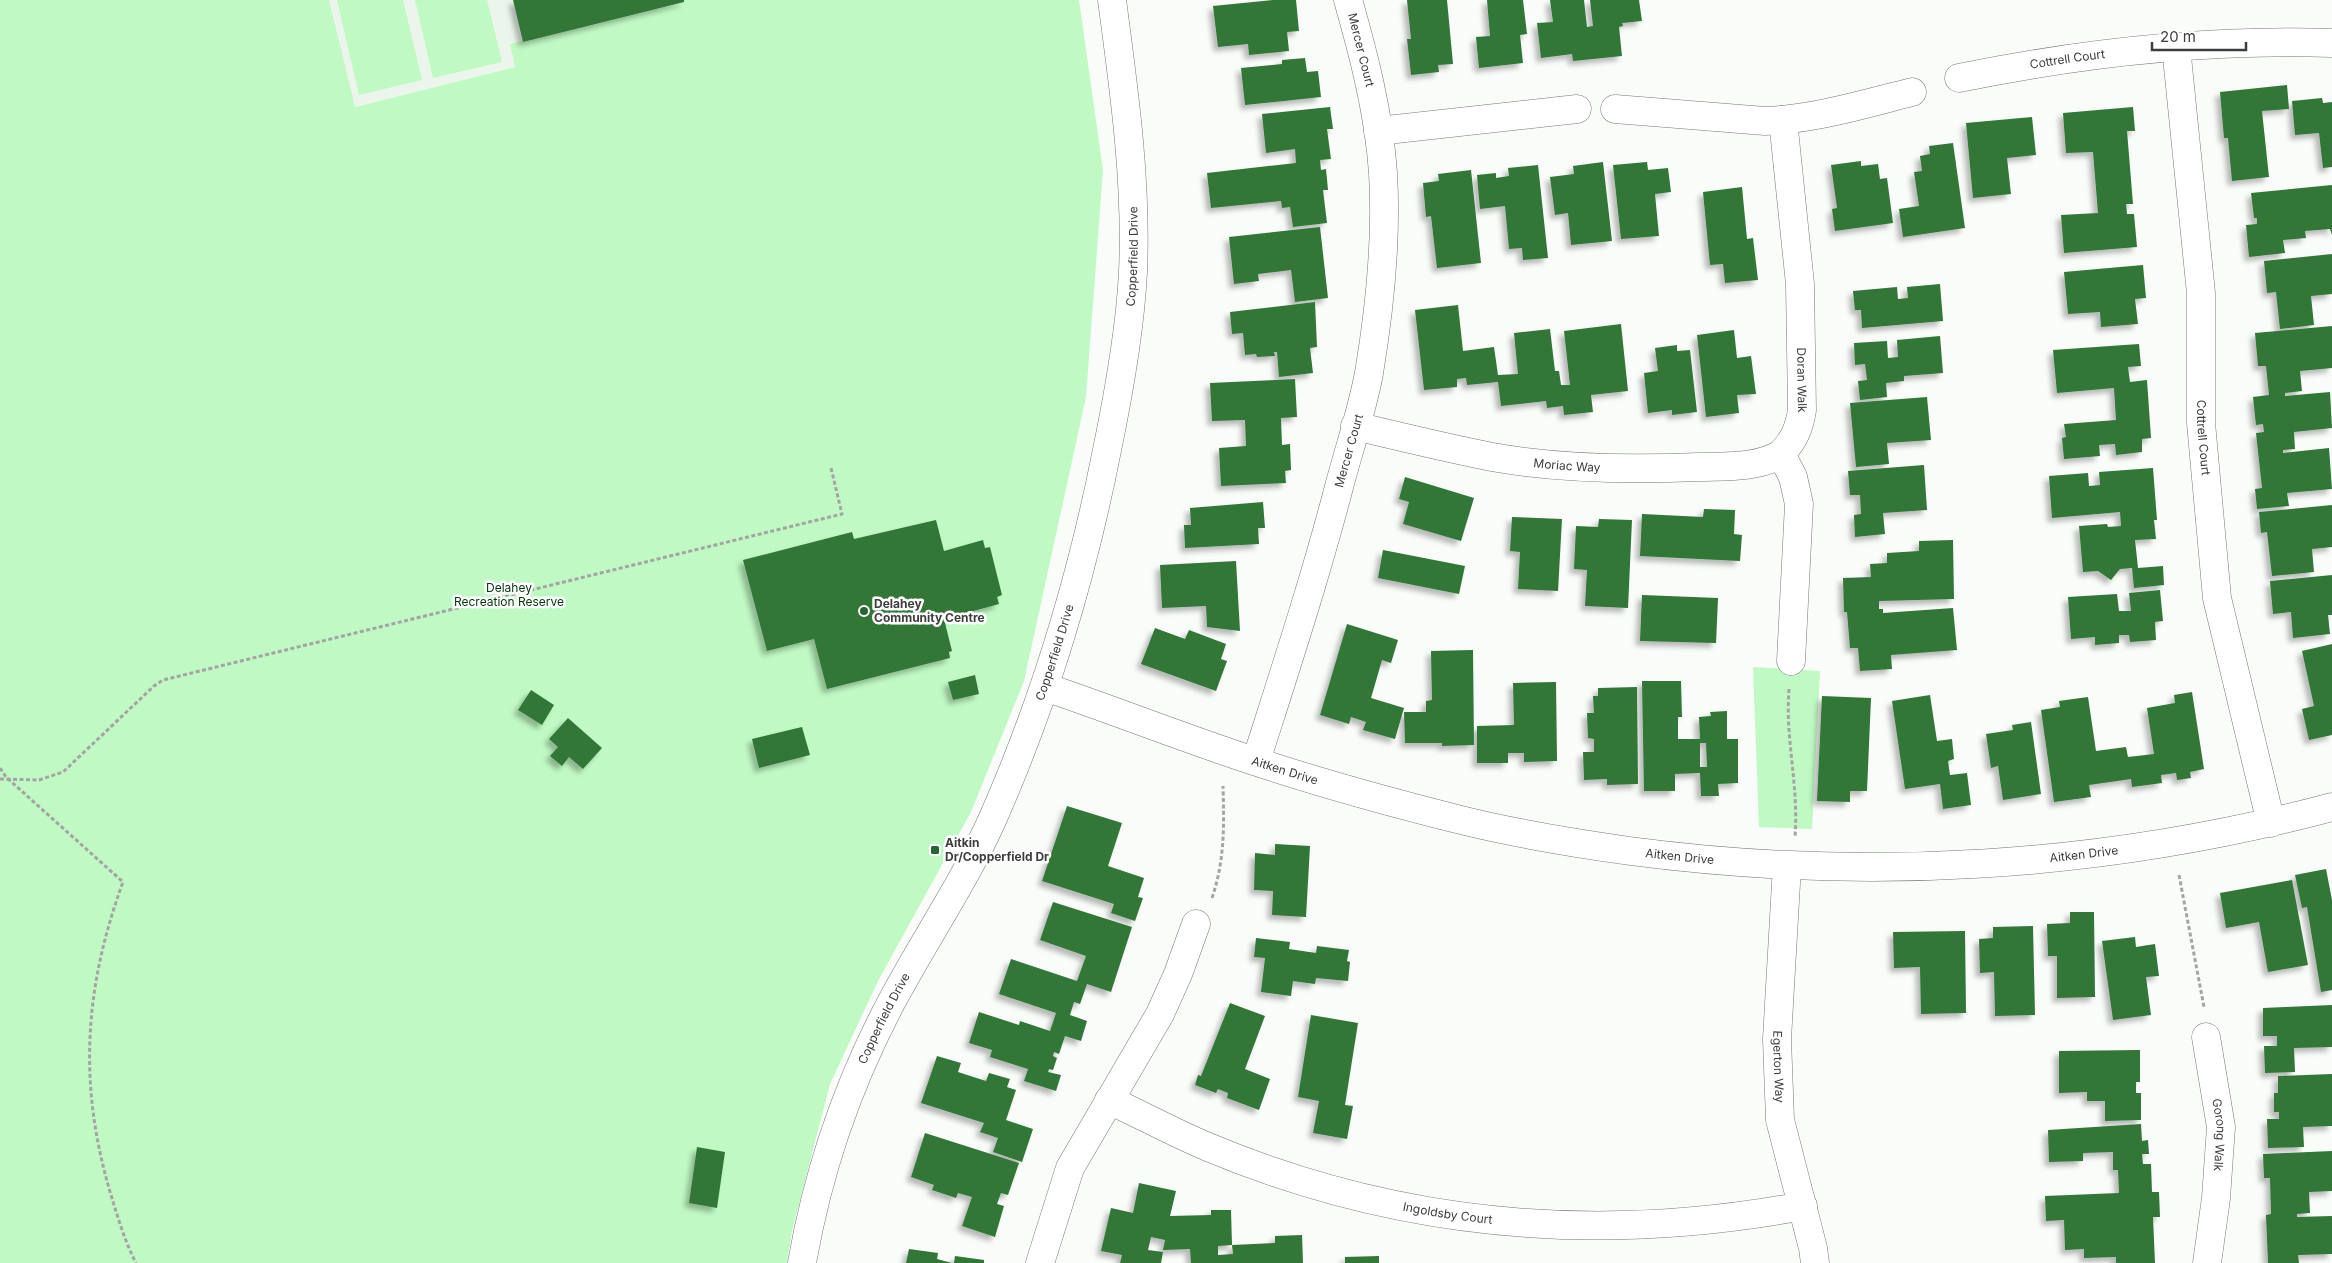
<svg xmlns="http://www.w3.org/2000/svg" width="2332" height="1263" font-family="Inter,sans-serif">
<defs>
<filter id="shadow"><feDropShadow dx="-4.5" dy="4.5" stdDeviation="2.5" flood-color="#0004"/></filter>
</defs>
<rect width="100%" height="100%" fill="#fafcfa"/>
<!-- built -->
<polygon fill="#ecf5ec" points="329,0 676,0 510,44 515,67 354,107"/>
<!-- green -->
<g fill="#c0f9c3">
<polygon points="0,0 329,0 355,107 515,67 510,44 676,0 1079,0 1103,170 1086,397 1024,681 971,812 878,981 830,1084 792,1231 787,1263 0,1263"/>
<polygon points="337,0 403,0 422,80 359,95"/>
<polygon points="415,0 487,0 502,62 433,78"/>
<polygon points="1753,667 1820,671 1812,829 1759,827"/>
</g>
<!-- building -->
<g fill="#307639" fill-rule="evenodd" filter="url(#shadow)">
<polygon points="513,0 684,0 684,2 523,42"/>
<polygon points="1273,0 1296,0 1299,31 1287,32 1289,51 1249,55 1248,44 1218,47 1213,6"/>
<polygon points="1407,0 1447,0 1453,64 1438,65 1439,72 1411,75 1407,39 1411,39"/>
<polygon points="1487,0 1523,0 1527,34 1520,35 1523,63 1479,68 1476,37 1490,36"/>
<polygon points="1550,0 1584,0 1587,27 1593,26 1590,0 1639,0 1642,21 1622,23 1623,26 1619,27 1622,56 1573,61 1572,54 1541,58 1537,23 1553,22"/>
<polygon points="1305,58 1307,72 1318,71 1321,97 1245,105 1241,68 1282,64 1282,60"/>
<polygon points="2287,85 2289,109 2262,111 2269,177 2232,181 2228,138 2224,138 2220,92"/>
<polygon points="2322,98 2323,103 2332,102 2332,167 2323,168 2319,133 2295,135 2292,101"/>
<polygon points="1330,107 1333,129 1327,129 1331,159 1320,160 1321,170 1326,169 1328,190 1323,190 1327,223 1293,227 1290,207 1282,208 1281,201 1211,208 1207,173 1296,163 1295,149 1266,153 1262,114"/>
<polygon points="2133,107 2135,131 2127,131 2133,204 2126,204 2127,214 2134,214 2137,247 2064,253 2061,215 2098,213 2093,152 2066,153 2063,113"/>
<polygon points="2032,117 2036,155 2007,158 2011,194 1973,198 1966,123"/>
<polygon points="1953,143 1965,228 1903,237 1899,209 1919,206 1914,172 1922,171 1920,156 1930,154 1929,146"/>
<polygon points="1861,161 1861,166 1878,164 1880,179 1887,178 1893,223 1835,231 1832,209 1837,208 1831,165"/>
<polygon points="1603,162 1612,241 1571,245 1568,213 1555,215 1550,177 1574,174 1573,166"/>
<polygon points="1647,162 1648,170 1668,168 1671,192 1655,194 1659,236 1621,239 1613,165"/>
<polygon points="1538,165 1548,258 1523,260 1522,248 1509,249 1505,206 1480,209 1477,175 1496,173 1496,178 1509,176 1508,168"/>
<polygon points="1471,170 1481,263 1437,268 1431,216 1426,217 1423,183 1439,181 1438,174"/>
<polygon points="2332,185 2332,235 2330,229 2305,231 2306,238 2283,240 2285,253 2249,257 2246,225 2257,224 2257,218 2254,218 2251,193"/>
<polygon points="1742,187 1747,239 1753,238 1758,280 1725,283 1723,264 1710,265 1703,192"/>
<polygon points="1320,227 1328,298 1295,302 1291,270 1258,274 1259,281 1234,284 1229,237"/>
<polygon points="2332,254 2332,294 2311,296 2314,325 2280,329 2276,292 2267,293 2264,261"/>
<polygon points="2143,265 2146,298 2135,299 2138,324 2101,327 2100,312 2068,314 2064,272"/>
<polygon points="1940,284 1943,321 1862,328 1861,310 1855,310 1853,291 1897,287 1898,299 1908,298 1907,287"/>
<polygon points="1315,302 1317,347 1310,348 1313,373 1279,377 1277,352 1274,352 1275,356 1257,357 1256,354 1245,355 1243,333 1232,334 1230,312"/>
<polygon points="1458,305 1463,351 1494,347 1498,375 1518,374 1514,333 1550,329 1555,371 1559,371 1561,385 1570,385 1564,331 1621,324 1628,391 1591,395 1593,412 1564,415 1563,406 1547,408 1546,401 1501,406 1498,382 1467,385 1466,378 1457,379 1457,387 1424,390 1415,310"/>
<polygon points="2332,326 2332,368 2300,371 2302,391 2285,393 2285,396 2330,392 2332,428 2294,432 2295,449 2283,450 2283,453 2329,448 2332,489 2287,493 2289,506 2257,509 2255,489 2262,488 2256,433 2264,432 2263,424 2256,425 2253,397 2269,395 2266,366 2258,366 2255,333"/>
<polygon points="1734,330 1737,358 1751,356 1756,394 1737,395 1739,413 1706,417 1697,335"/>
<polygon points="1940,336 1943,373 1904,376 1904,381 1886,383 1887,397 1860,400 1858,381 1867,380 1865,364 1855,365 1854,343 1887,341 1888,358 1898,357 1897,340"/>
<polygon points="2139,344 2141,366 2128,367 2130,382 2147,380 2151,438 2142,439 2142,452 2116,455 2115,444 2099,445 2100,456 2064,459 2062,438 2066,437 2064,424 2116,420 2114,388 2057,393 2053,350"/>
<polygon points="1677,345 1677,351 1690,350 1697,412 1672,415 1672,410 1648,413 1644,373 1658,371 1655,348"/>
<polygon points="1295,379 1297,417 1281,418 1282,445 1290,444 1291,470 1285,471 1286,483 1221,486 1219,448 1246,446 1245,420 1212,421 1210,383"/>
<polygon points="1927,397 1931,440 1887,443 1889,464 1856,467 1850,403"/>
<polygon points="1924,465 1927,510 1883,513 1885,534 1855,537 1854,515 1861,514 1860,495 1850,495 1848,471"/>
<polygon points="2153,468 2157,520 2154,520 2156,539 2135,540 2138,568 2163,566 2164,585 2134,588 2132,568 2120,569 2111,580 2098,571 2083,572 2079,526 2107,524 2108,527 2121,526 2120,512 2052,518 2049,476 2088,473 2089,486 2100,485 2099,472"/>
<polygon points="1405,477 1474,498 1461,541 1403,524 1409,502 1399,499"/>
<polygon points="1263,502 1265,528 1258,528 1259,544 1185,548 1184,525 1191,525 1190,508"/>
<polygon points="2332,505 2332,547 2312,549 2314,572 2272,576 2267,532 2261,533 2259,512"/>
<polygon points="1704,509 1735,510 1734,534 1742,535 1740,561 1640,556 1642,514 1703,517"/>
<polygon points="1512,517 1562,519 1558,591 1518,589 1520,552 1510,551"/>
<polygon points="1599,519 1632,520 1628,608 1585,606 1587,570 1574,569 1576,526 1598,527"/>
<polygon points="936,520 944,551 983,540 985,548 990,547 1002,595 997,597 999,604 944,619 952,651 949,652 950,658 827,689 814,639 767,651 743,560 852,532 854,539"/>
<polygon points="1953,540 1954,599 1879,601 1879,609 1883,609 1883,613 1953,608 1957,650 1891,655 1892,669 1860,671 1858,648 1850,648 1847,612 1844,612 1843,578 1871,577 1870,564 1887,563 1887,553 1919,551 1919,541"/>
<polygon points="1383,550 1465,566 1459,594 1378,578"/>
<polygon points="1236,561 1240,631 1207,627 1206,606 1162,608 1160,565"/>
<polygon points="2332,575 2332,615 2328,615 2330,634 2293,638 2291,612 2273,614 2270,581"/>
<polygon points="2160,590 2163,621 2155,622 2156,640 2130,642 2129,635 2119,635 2119,643 2095,645 2095,637 2071,639 2068,597 2117,594 2119,611 2131,611 2129,593"/>
<polygon points="1642,595 1718,598 1716,643 1640,641"/>
<polygon points="1347,624 1398,640 1391,663 1382,660 1371,698 1404,708 1395,739 1363,730 1366,722 1351,717 1349,724 1320,715"/>
<polygon points="1155,628 1185,639 1189,630 1226,644 1221,659 1227,661 1216,691 1141,664"/>
<polygon points="2332,644 2332,735 2309,740 2302,709 2314,706 2302,651"/>
<polygon points="1473,650 1474,745 1442,746 1442,743 1405,743 1404,712 1426,712 1426,701 1432,700 1431,651"/>
<polygon points="975,675 979,694 953,700 948,682"/>
<path d="M1642 681H1681L1682 717H1678V739H1700L1699 717 1711 716 1710 712 1727 711V739H1738V783L1718 784 1719 796H1701L1700 773 1675 774V791H1644ZM1700 743H1706L1707 767H1700Z"/>
<polygon points="1556,682 1557,761 1524,762 1524,753 1508,753 1508,763 1477,763 1477,726 1514,725 1513,683"/>
<polygon points="1637,687 1638,784 1607,785 1607,779 1584,780 1583,752 1594,752 1594,739 1588,738 1587,713 1594,713 1593,696 1598,696 1598,688"/>
<polygon points="531,690 554,705 542,725 518,710"/>
<polygon points="2192,692 2204,769 2190,772 2191,778 2177,780 2176,773 2161,775 2162,783 2132,787 2131,779 2089,785 2091,797 2054,802 2041,710 2060,707 2059,701 2088,697 2096,751 2126,747 2128,757 2154,754 2147,708 2175,703 2174,695"/>
<polygon points="1930,695 1937,741 1952,739 1954,759 1948,761 1950,775 1967,773 1971,805 1943,809 1940,784 1905,789 1892,701"/>
<polygon points="1822,696 1871,698 1867,791 1850,791 1850,802 1817,801"/>
<polygon points="568,718 602,748 583,769 569,757 562,766 550,756 558,747 549,739"/>
<polygon points="2031,722 2041,794 2003,800 1998,766 1991,768 1986,734 2013,730 2012,725"/>
<polygon points="802,727 810,755 759,768 752,739"/>
<polygon points="1067,806 1122,823 1108,866 1144,878 1138,897 1143,898 1135,921 1111,913 1114,904 1042,881"/>
<polygon points="1275,844 1310,846 1306,917 1272,915 1273,891 1254,890 1255,853 1275,855"/>
<polygon points="2326,869 2332,900 2332,990 2321,992 2307,907 2302,908 2295,875"/>
<polygon points="2292,880 2308,965 2268,972 2259,922 2226,928 2220,893"/>
<polygon points="1053,902 1132,927 1111,992 1087,984 1080,1004 1074,1002 1070,1015 1087,1021 1081,1041 1065,1036 1059,1054 1054,1052 1053,1056 1057,1058 1053,1070 1049,1069 1048,1072 1061,1075 1056,1091 1024,1081 1028,1069 990,1057 992,1050 969,1043 979,1012 1019,1025 1020,1021 1050,1031 1056,1013 999,994 1011,959 1077,981 1086,956 1040,940"/>
<polygon points="2070,912 2094,912 2095,997 2057,998 2057,956 2048,956 2047,924 2070,923"/>
<polygon points="2033,926 2035,1015 1995,1016 1994,972 1980,973 1979,939 1993,938 1993,927"/>
<polygon points="1965,931 1966,1013 1921,1014 1920,967 1894,968 1893,932"/>
<polygon points="2135,937 2136,947 2155,944 2159,976 2146,977 2151,1015 2113,1020 2102,941"/>
<polygon points="1256,938 1290,942 1289,949 1316,953 1317,946 1349,950 1347,961 1350,962 1348,981 1316,978 1315,984 1293,981 1291,996 1261,992 1265,958 1254,957"/>
<polygon points="1230,1003 1265,1016 1245,1069 1270,1079 1259,1110 1227,1098 1228,1093 1218,1089 1216,1093 1195,1085 1198,1075 1201,1076"/>
<polygon points="2332,1005 2332,1047 2294,1048 2295,1072 2265,1073 2264,1046 2277,1046 2277,1036 2263,1036 2263,1008"/>
<polygon points="1311,1015 1358,1023 1345,1105 1353,1106 1347,1139 1313,1133 1319,1101 1298,1097"/>
<polygon points="2140,1050 2140,1082 2136,1082 2136,1093 2141,1093 2141,1120 2105,1121 2105,1101 2087,1101 2087,1092 2059,1093 2059,1051"/>
<polygon points="937,1056 961,1063 958,1072 986,1081 989,1073 1010,1079 1007,1087 1016,1090 1006,1120 1033,1129 1022,1162 993,1152 998,1138 980,1132 984,1123 921,1103"/>
<polygon points="2332,1074 2332,1126 2303,1127 2304,1147 2268,1148 2267,1119 2279,1119 2279,1112 2274,1112 2274,1093 2278,1093 2278,1076"/>
<polygon points="2141,1124 2142,1141 2148,1140 2149,1154 2142,1154 2143,1164 2151,1164 2152,1192 2159,1192 2160,1217 2153,1217 2155,1263 2116,1263 2116,1257 2084,1258 2084,1249 2065,1250 2064,1220 2046,1221 2045,1196 2119,1193 2118,1170 2113,1170 2113,1152 2083,1153 2083,1161 2049,1162 2048,1130"/>
<polygon points="925,1133 1019,1163 1008,1195 1001,1193 997,1204 1004,1206 995,1237 962,1226 972,1197 958,1193 956,1198 932,1190 934,1185 911,1177"/>
<polygon points="697,1147 725,1152 717,1208 689,1203"/>
<polygon points="2332,1151 2332,1191 2309,1192 2310,1213 2297,1214 2297,1217 2332,1216 2332,1254 2298,1255 2299,1263 2268,1263 2266,1215 2271,1214 2270,1178 2264,1178 2263,1154"/>
<polygon points="1139,1183 1176,1191 1170,1216 1211,1215 1211,1210 1231,1210 1232,1245 1218,1246 1218,1255 1233,1254 1232,1245 1275,1243 1275,1236 1302,1235 1303,1263 1191,1263 1190,1249 1163,1250 1165,1240 1151,1237 1148,1250 1163,1252 1161,1263 1120,1263 1122,1255 1101,1251 1111,1208 1133,1213"/>
<polygon points="909,1249 938,1253 937,1259 952,1263 906,1263"/>
<polygon points="955,1256 984,1260 984,1263 954,1263"/>
<polygon points="1379,1256 1379,1263 1345,1263 1345,1257"/>
</g>
<g fill="none" stroke-linecap="round" stroke-linejoin="round">
<defs>
<g id="minor">
<path id="s1" d="M2176 47 2201 293V423L2217 598 2271 823"/>
<path id="s2" d="M1959 78C2082 53 2206 39 2332 43"/>
<path d="M1615 109 1765 121C1815 119 1864 104 1912 92"/>
<path id="s3" d="M1783 120 1800 284 1802 410C1799 429 1794 440 1781 454L1793 477 1799 504 1791 661"/>
<polyline points="1378,131 1577,109"/>
<path id="s4" d="M1355 426C1401 437 1446 448 1492 457 1560 469 1630 470 1699 467 1727 466 1757 468 1781 454"/>
<path id="s5" d="M1045 687C1116 711 1186 739 1257 762 1324 784 1393 803 1461 820 1517 834 1573 843 1630 851 1865 882 2103 868 2332 807"/>
<path id="s6" d="M1256 761C1285 670 1315 579 1339 487 1349 449 1362 411 1369 373 1380 307 1387 239 1383 173 1379 114 1364 56 1348 0"/>
<path id="s7" d="M1787 866 1777 1039 1780 1120 1813 1248 1815 1263"/>
<path id="s8" d="M2206 1037 2221 1127 2216 1198 2207 1263"/>
<path id="s9" d="M1109 1100C1142 1115 1174 1133 1208 1147 1399 1227 1599 1244 1803 1206"/>
<path id="s10" d="M802 1263C818 1171 849 1081 893 999 925 939 965 881 993 818 1045 700 1082 577 1107 450 1119 392 1130 332 1133 272 1137 181 1124 90 1112 0"/>
<polyline points="1040,1263 1070,1168 1160,1014 1178,974 1196,924"/>
</g>
</defs>
<!-- minor casing -->
<use href="#minor" stroke="#757875" stroke-width="29"/>
<!-- path -->
<g stroke="#a3a4a3" stroke-width="3" stroke-dasharray="4 2.5" stroke-linecap="butt">
<path d="M1789 689C1785 739 1799 786 1795 837"/>
<path d="M0 768 6 777 123 882C84 989 78 1085 111 1195 118 1218 125 1242 136 1263"/>
<polyline points="0,779 39,780 63,772 154,686 163,680 842,514 831,468"/>
<polyline points="2179,875 2204,1007"/>
<path d="M1212 898C1225 859 1224 827 1223 786"/>
</g>
<!-- minor -->
<use href="#minor" stroke="#fff" stroke-width="28"/>
</g>
<!-- markers -->
<g fill="#26662f" stroke="#fff" stroke-width="2">
<circle cx="864" cy="611" r="5"/>
<rect x="930" y="845" width="10" height="10" rx="2.5"/>
</g>
<g text-anchor="middle" stroke-width="5" stroke-linejoin="round" paint-order="stroke">
<!-- street labels -->
<g font-size="12" fill="#3c3d3c" stroke="#fff">
<text transform="translate(1361 50) rotate(76)" y="4">Mercer Court</text>
<text dy="4" stroke="none"><textPath href="#s2" startOffset="110">Cottrell Court</textPath></text>
<text dy="4" stroke="none"><textPath href="#s10" startOffset="1069">Copperfield Drive</textPath></text>
<text dy="4" stroke="none"><textPath href="#s3" startOffset="261">Doran Walk</textPath></text>
<text dy="4" stroke="none"><textPath href="#s1" startOffset="392">Cottrell Court</textPath></text>
<text dy="4" stroke="none"><textPath href="#s6" startOffset="324">Mercer Court</textPath></text>
<text dy="4" stroke="none"><textPath href="#s4" startOffset="216">Moriac Way</textPath></text>
<text dy="4" stroke="none"><textPath href="#s10" startOffset="664">Copperfield Drive</textPath></text>
<text dy="4" stroke="none"><textPath href="#s5" startOffset="254">Aitken Drive</textPath></text>
<text dy="4" stroke="none"><textPath href="#s5" startOffset="1064">Aitken Drive</textPath></text>
<text dy="4" stroke="none"><textPath href="#s5" startOffset="659">Aitken Drive</textPath></text>
<text dy="4" stroke="none"><textPath href="#s10" startOffset="259">Copperfield Drive</textPath></text>
<text dy="4" stroke="none"><textPath href="#s7" startOffset="201">Egerton Way</textPath></text>
<text dy="4" stroke="none"><textPath href="#s8" startOffset="99">Gorong Walk</textPath></text>
<text dy="4" stroke="none"><textPath href="#s9" startOffset="359">Ingoldsby Court</textPath></text>
</g>
<!-- park labels -->
<g font-size="12" fill="#00360c" stroke="#fff">
<text x="509" y="592">Delahey<tspan x="509" dy="14">Recreation Reserve</tspan></text>
</g>
<!-- poi labels -->
<g font-size="12" font-weight="bold" fill="#3c3d3c" stroke="#fff" text-anchor="start">
<text x="874" y="608">Delahey<tspan x="874" dy="14">Community Centre</tspan></text>
<text x="945" y="847">Aitkin<tspan x="945" dy="14">Dr/Copperfield Dr</tspan></text>
</g>
</g>
<!-- scale -->
<path d="M2152 42v8h94v-8" fill="none" stroke="#3c3d3c" stroke-width="2.5"/>
<text x="2160" y="42" font-size="15" fill="#3c3d3c" stroke="#ffffff" stroke-width="4" paint-order="stroke">20 m</text>
</svg>
